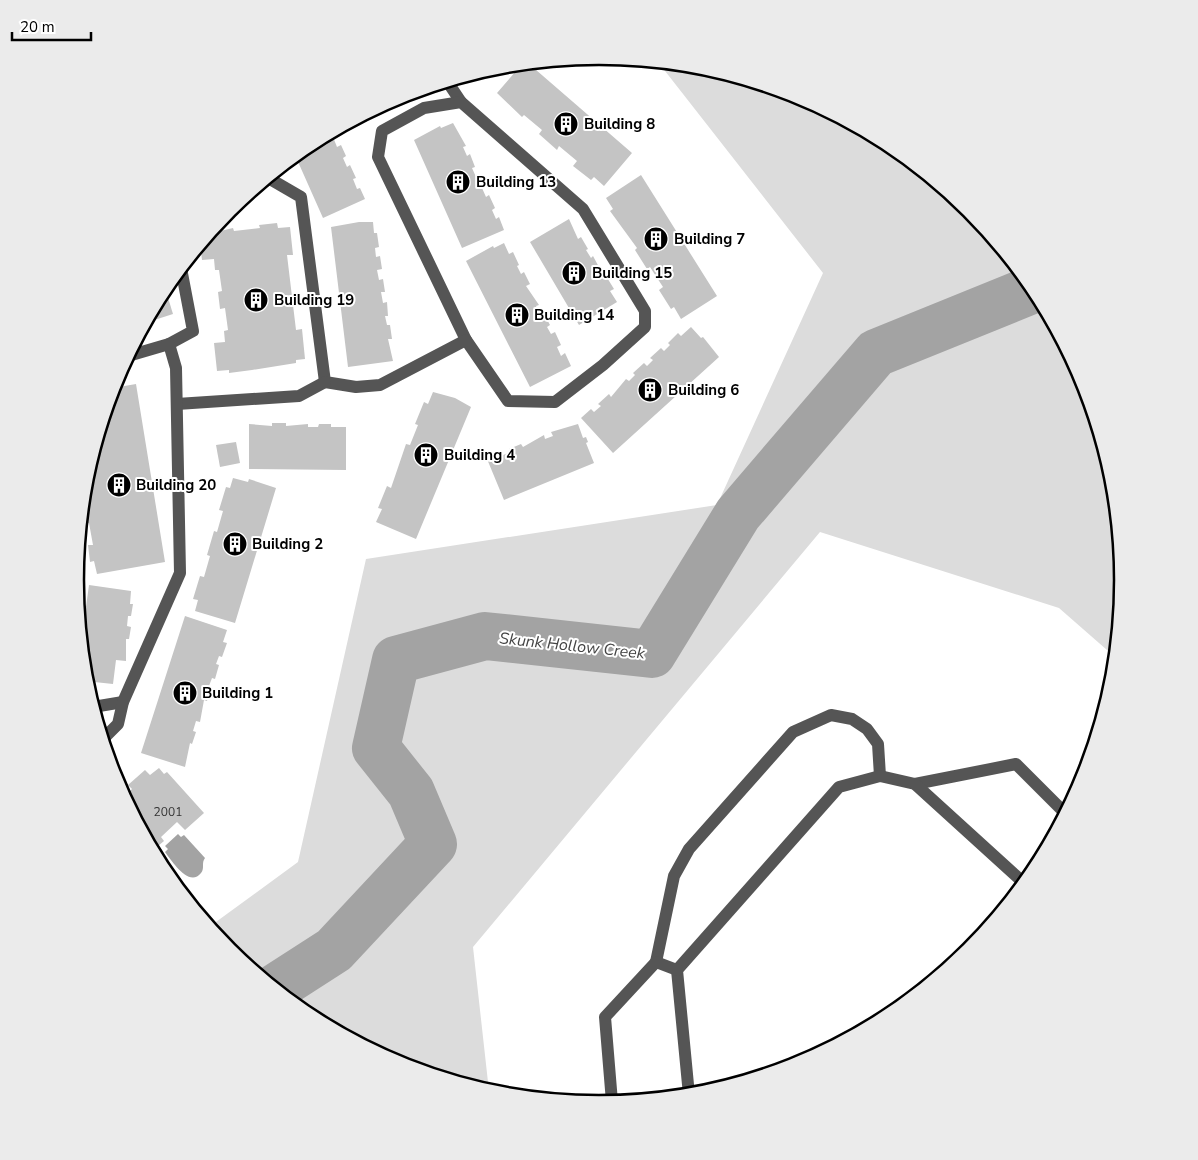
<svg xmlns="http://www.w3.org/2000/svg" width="1198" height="1160" font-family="'Nunito Sans',sans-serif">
<rect width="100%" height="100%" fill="#fff"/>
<!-- green -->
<polygon fill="#dcdcdc" points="658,62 701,66 800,96 890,145 970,210 1035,289 1083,380 1113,478 1123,580 1115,657 1059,608 820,532 473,947 489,1091 398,1064 308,1015 228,950 209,927 298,862 366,559 717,505 823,273"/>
<!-- water -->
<path fill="#a3a3a3" d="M178 834 181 837 184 835 205 858C201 863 205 868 201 873 189 888 172 861 165 852L168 849 165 846Z"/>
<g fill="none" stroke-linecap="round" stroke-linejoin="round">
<!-- river -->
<polyline stroke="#a3a3a3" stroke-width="48" points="275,988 334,950 433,844 411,792 376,748 396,660 485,636 652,654 738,514 876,353 1034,289"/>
</g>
<!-- building -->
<g fill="#c4c4c4">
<polygon points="528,63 632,153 604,186 594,177 591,180 573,166 577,161 559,146 557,150 539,134 542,130 524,115 522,117 497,93 522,64"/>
<polygon points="497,66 500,66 483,78 478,72"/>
<polygon points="453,123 466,146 463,147 467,156 470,154 475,167 472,168 476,177 480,175 485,187 482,188 486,197 489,195 495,208 492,210 496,219 499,217 504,230 462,248 414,140 440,126 441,128"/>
<polygon points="335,130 337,135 333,137 337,147 341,145 346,156 343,158 347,167 350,165 356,178 353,179 357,189 360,188 365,199 323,218 295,155 308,144"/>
<polygon points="641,175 717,296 681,319 674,307 671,309 659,290 663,287 650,267 647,269 635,250 637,248 610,211 613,209 606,198"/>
<polygon points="569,219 578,239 581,237 588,249 586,250 591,258 593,256 600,269 598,270 603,278 606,276 614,289 610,291 617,302 579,325 530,242"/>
<polygon points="359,222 373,222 374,233 377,233 379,247 375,248 376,257 380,256 382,269 377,270 379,280 383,279 385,292 381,292 383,303 387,302 388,316 385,316 387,325 390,325 392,339 388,339 393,361 348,367 331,227"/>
<polygon points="277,223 278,228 290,227 293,255 287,255 296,330 302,329 305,359 296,360 296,363 252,370 229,373 229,370 217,371 214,343 225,342 224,331 228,330 225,308 220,309 218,292 222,291 219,270 215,270 214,259 202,260 200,244 212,233 233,228 234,231 260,228 259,225"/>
<polygon points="504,243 509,254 513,252 519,265 517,266 521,274 524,272 530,284 526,286 539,305 536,306 541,316 544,314 550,325 547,327 551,334 555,332 561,345 557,347 561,356 565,353 571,366 530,387 466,261 493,246 494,248"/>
<polygon points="165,288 173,314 145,323 164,289"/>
<polygon points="691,327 701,338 703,337 719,357 613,453 581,418 591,409 594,412 601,406 598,404 609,394 611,397 626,379 629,381 635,375 633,373 644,363 647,366 653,360 650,358 661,348 664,351 670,345 668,343 678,333 681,336"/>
<polygon points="136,384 165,562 97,574 94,561 90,562 88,545 93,545 89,523 83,524 81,517 83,505 86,504 85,478 113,388"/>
<polygon points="433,392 455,398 471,407 416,539 376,522 382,509 378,508 387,486 391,488 406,444 410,445 418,425 415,424 424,402 428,404"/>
<polygon points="272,423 286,423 286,426 308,424 308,427 318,427 319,424 331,424 331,427 346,427 346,470 249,469 249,424 272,426"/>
<polygon points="578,424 583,438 586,437 588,442 586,443 594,463 504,500 487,459 500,453 501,456 510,452 509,449 521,444 523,447 544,435 545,439 553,436 551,432"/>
<polygon points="236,442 240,463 220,467 216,445"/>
<polygon points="233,478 248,482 249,479 276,488 235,623 195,611 198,600 193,599 200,576 204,577 210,556 207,555 214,531 217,532 223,511 219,510 226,487 230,488"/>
<polygon points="89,585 131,591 130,604 133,604 131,616 128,616 127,626 131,627 129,639 126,639 126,661 116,660 113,684 85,681 81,643"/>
<polygon points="185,616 227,630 223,642 227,643 222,657 219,656 216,664 219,665 215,679 212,678 209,686 211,687 207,701 204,700 200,722 196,721 193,731 196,732 192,744 190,743 185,767 141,753"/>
<polygon points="159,768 164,774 167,772 204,813 185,830 177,822 161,837 164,841 158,846 162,850 155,856 142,830 146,827 132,811 124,797 132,789 128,785 145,770 150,775"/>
</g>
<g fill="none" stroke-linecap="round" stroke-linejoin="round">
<!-- minor -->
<g stroke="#555" stroke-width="12">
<polyline points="447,81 461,102"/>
<polygon points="461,102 583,209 645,311 645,327 603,365 555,402 508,401 466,340 378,157 382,131 424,108"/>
<polyline points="263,182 270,179 301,197 325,382 356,387 380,385 466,340"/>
<polyline points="169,344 193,331 181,268"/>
<polyline points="177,404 299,396 325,382"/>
<polyline points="93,707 123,702"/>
<polyline points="103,739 118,724 123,702 180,573 176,368 169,344 128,356"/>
<polyline points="915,784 1016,764 1065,813"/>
<polyline points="656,962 674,876 689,849 793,732 831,715 852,719 867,729 878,744 880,776"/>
<polyline points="689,1095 677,970 839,787 880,776 915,784 1024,883"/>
<polyline points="612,1102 605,1017 656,962 677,970"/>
</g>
</g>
<!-- icons -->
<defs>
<symbol id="building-disc" viewBox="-11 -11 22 22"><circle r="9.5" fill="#000" stroke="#fff"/><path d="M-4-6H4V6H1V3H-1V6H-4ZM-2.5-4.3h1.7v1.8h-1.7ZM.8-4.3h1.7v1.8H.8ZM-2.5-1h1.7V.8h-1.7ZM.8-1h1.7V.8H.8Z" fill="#fff"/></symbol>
</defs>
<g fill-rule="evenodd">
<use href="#building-disc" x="552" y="110" width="28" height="28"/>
<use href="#building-disc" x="444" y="168" width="28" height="28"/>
<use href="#building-disc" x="642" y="225" width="28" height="28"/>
<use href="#building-disc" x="560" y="259" width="28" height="28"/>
<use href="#building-disc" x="242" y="286" width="28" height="28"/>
<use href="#building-disc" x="503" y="301" width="28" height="28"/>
<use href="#building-disc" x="636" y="376" width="28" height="28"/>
<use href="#building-disc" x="412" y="441" width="28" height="28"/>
<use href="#building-disc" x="105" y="471" width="28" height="28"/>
<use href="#building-disc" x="221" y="530" width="28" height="28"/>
<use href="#building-disc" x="171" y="679" width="28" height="28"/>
</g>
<g text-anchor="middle" stroke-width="4" stroke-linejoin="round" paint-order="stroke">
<!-- number labels -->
<g font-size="12" fill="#313131">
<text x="168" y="816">2001</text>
</g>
<!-- poi labels -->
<g font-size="15" font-weight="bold" fill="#000" stroke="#fff" text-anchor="start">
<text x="584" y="129">Building 8</text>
<text x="476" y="187">Building 13</text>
<text x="674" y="244">Building 7</text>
<text x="592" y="278">Building 15</text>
<text x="274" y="305">Building 19</text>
<text x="534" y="320">Building 14</text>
<text x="668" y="395">Building 6</text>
<text x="444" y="460">Building 4</text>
<text x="136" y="490">Building 20</text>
<text x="252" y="549">Building 2</text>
<text x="202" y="698">Building 1</text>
</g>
<!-- water labels -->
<g font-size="16" font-style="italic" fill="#444" stroke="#fff">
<text transform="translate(572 645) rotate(6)" y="6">Skunk Hollow Creek</text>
</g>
</g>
<!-- crop -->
<path d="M0 0H1198V1160H0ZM84 580a515 515 0 1 1 1030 0a515 515 0 1 1-1030 0Z" fill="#ebebeb" fill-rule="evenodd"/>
<path fill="none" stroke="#000" stroke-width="2.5" d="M84 580a515 515 0 1 1 1030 0a515 515 0 1 1-1030 0Z"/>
<!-- scale -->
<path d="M12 32v8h79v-8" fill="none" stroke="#000000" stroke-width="2.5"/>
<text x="20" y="32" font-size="15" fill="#000000" stroke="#ffffff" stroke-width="4" paint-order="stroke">20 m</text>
</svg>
